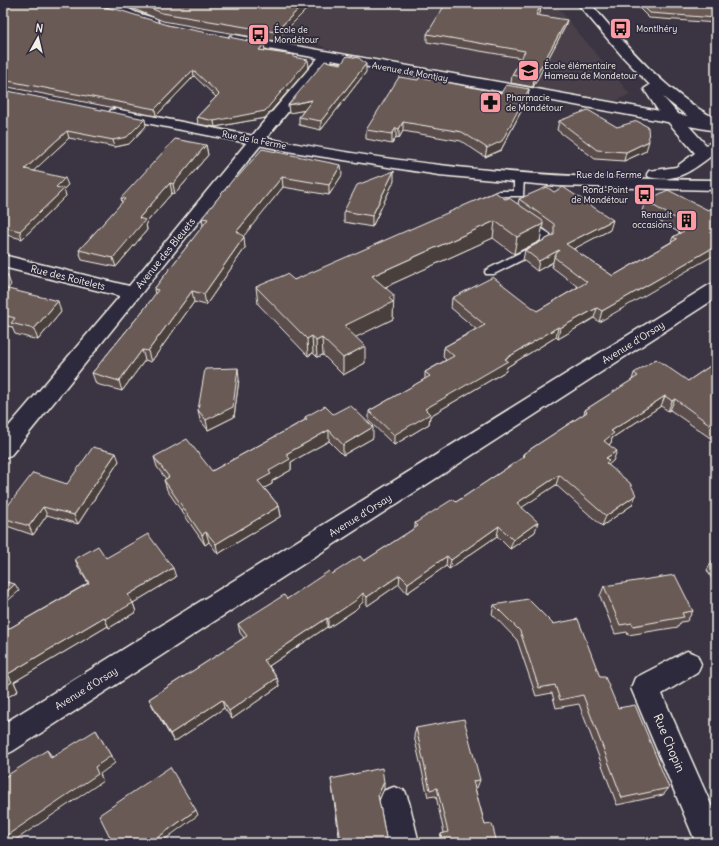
<svg xmlns="http://www.w3.org/2000/svg" width="719" height="846" font-family="Delius,sans-serif">
<rect width="100%" height="100%" fill="#3b3442"/>
<filter id="ink" filterUnits="userSpaceOnUse"><feTurbulence type="fractalNoise" baseFrequency=".025" numOctaves="2"/><feDisplacementMap in="SourceGraphic" scale="8" xChannelSelector="R" yChannelSelector="G"/><feConvolveMatrix kernelMatrix="1 2 1 2 8 2 1 2 1" color-interpolation-filters="sRGB"/></filter>
<g filter="url(#ink)">
<!-- built -->
<polygon fill="#493f48" points="127,3 554,3 630,94 614,102 327,49 320,45 226,28"/>
<g fill="none" stroke-linecap="round" stroke-linejoin="round">
<defs>
<g id="lane">
<polygon points="519,174 524,177 523,196 504,196 487,204 479,204 478,202 479,200 499,191 514,191 514,177"/>
<polygon points="528,220 550,234 551,244 550,246 494,274 486,274 485,272 486,270 541,242 541,237 523,223"/>
</g>
<g id="street">
<polygon points="102,3 117,3 137,13 157,19 158,22 152,26 127,19"/>
<path d="M235 35 716 121V131L331 60C222 190 118 324 11 455L3 458V433L120 296 3 267V255L129 286 261 125 318 58 230 42 228 39 230 36Z"/>
<polygon points="716,283 716,298 13,751 3,756 3,724 709,285"/>
<polygon points="687,651 697,655 701,664 697,673 662,694 716,816 716,843 696,843 631,688 635,678"/>
<polygon points="394,787 405,791 409,802 419,843 387,843 379,802 383,791"/>
</g>
<g id="secondary">
<path d="M577 3H590C628 47 664 91 716 119V130C697 125 678 109 663 97L706 145 716 140V152C696 168 677 184 649 177L647 174 649 171 676 167 695 153 657 109 644 89 650 85 623 57Z"/>
<path d="M116 109C223 130 331 153 440 165 531 176 624 179 716 180V190L558 186 439 175 293 152 111 116 109 113 111 110Z"/>
</g>
</defs>
<!-- lane casing -->
<use href="#lane" stroke="#f4f1e8" stroke-width="3"/>
<!-- street casing -->
<use href="#street" stroke="#f4f1e8" stroke-width="3"/>
<!-- secondary casing -->
<use href="#secondary" stroke="#f4f1e8" stroke-width="3"/>
<!-- lane -->
<use href="#lane" fill="#2f2a3d" fill-rule="evenodd"/>
<!-- street -->
<use href="#street" fill="#2f2a3d" fill-rule="evenodd"/>
<!-- secondary -->
<use href="#secondary" fill="#2f2a3d" fill-rule="evenodd"/>
</g>
<!-- wall -->
<g fill="#5a4d4b" stroke="#f4f1e8">
<polygon points="3,3 167,25 265,51 294,55 294,58 309,67 265,118 215,127 198,124 197,117 216,97 194,76 156,116 3,86"/>
<polygon points="123,3 313,3 275,41 163,21 124,5"/>
<polygon points="634,3 716,3 716,23 649,18"/>
<polygon points="541,5 540,13 539,15 565,27 533,87 511,83 512,75 521,58 427,42 427,34"/>
<polygon points="341,64 366,72 321,130 299,125 299,117 304,110 289,113"/>
<polygon points="418,80 501,93 529,89 528,98 501,150 485,157 461,141 403,131 399,138 396,137 392,144 366,139 366,130"/>
<polygon points="3,90 146,126 129,144 115,147 69,138 33,171 68,185 64,189 66,196 22,239 3,234"/>
<polygon points="559,121 617,127 646,151 624,161 595,159 557,130"/>
<polygon points="206,145 208,155 175,194 172,193 146,223 147,230 116,267 82,260 79,250 122,203 121,198"/>
<polygon points="342,175 329,195 283,187 243,236 245,248 206,305 194,302 151,362 145,360 122,391 96,384 92,373 145,308 155,295 154,289 203,226 202,218 237,178"/>
<polygon points="394,181 372,227 344,222 344,211"/>
<polygon points="505,199 518,204 519,199 610,230 573,249 613,276 671,242 673,237 680,233 642,211 645,201 708,210 599,322 594,318 558,339 556,337 507,367 506,371 430,416 429,424 394,445 369,421 369,411 425,379 425,372 446,360 443,357 444,347 476,329 451,308 452,298 537,311 578,287 552,267 553,262 537,271 523,260 525,250 552,236 551,234 542,227 540,241 514,254 493,238 385,287 393,312 393,319 355,337 365,363 343,375 323,355 317,357 313,353 308,356 258,304 256,287 294,280"/>
<polygon points="3,294 61,312 38,340 15,334 12,327 3,325"/>
<polygon points="716,362 716,442 670,410 668,411 661,406 612,438 611,443 609,445 613,461 608,464 632,505 602,526 556,485 522,507 535,532 510,549 497,536 449,569 446,566 407,593 399,584 367,606 363,602 355,610 328,628 327,627 269,666 277,678 279,686 232,719 224,708 174,742 153,707 149,699 244,638 240,633 238,624 287,599 332,574 364,561 415,528 415,523 456,502 522,458 523,454 584,414 585,410 632,380 634,373 688,381"/>
<polygon points="239,379 234,417 208,430 200,420 198,410"/>
<polygon points="333,414 373,438 343,455 329,441 291,462 291,470 272,481 272,484 264,488 279,506 281,516 218,554 209,542 205,545 167,490 164,480 166,479 157,467 154,457 212,471 305,420 305,417"/>
<polygon points="119,461 78,524 47,515 33,535 4,525 3,523 3,512"/>
<polygon points="106,558 176,577 133,603 136,612 109,628 108,626 14,682 18,691 3,700 3,632 88,583 79,569 75,559"/>
<polygon points="716,559 716,586 707,570 713,560"/>
<polygon points="604,586 693,611 687,621 681,622 678,627 628,635 627,632 615,634 600,596"/>
<polygon points="494,605 600,677 618,708 669,788 663,795 617,805 579,704 556,708 552,693 536,696 517,640 492,614"/>
<polygon points="416,728 480,780 477,788 475,788 485,825 497,843 440,843 439,840 441,834 444,833 436,796 428,797 414,736"/>
<polygon points="331,779 384,789 379,800 387,843 340,843 332,786"/>
</g>
<!-- shaded-wall -->
<g fill="#4a3f3d" stroke="#f4f1e8">
<polygon points="305,3 313,3 275,41 275,32"/>
<polygon points="541,5 540,13 535,22 536,15"/>
<polygon points="567,20 565,27 533,87 534,79"/>
<polygon points="264,44 265,51 259,50"/>
<polygon points="308,60 309,67 265,118 215,127 214,121"/>
<polygon points="366,64 366,72 321,130 321,121"/>
<polygon points="193,70 194,76 156,116 155,109"/>
<polygon points="529,89 528,98 501,150 485,157 487,148"/>
<polygon points="312,100 312,109 289,113 288,105"/>
<polygon points="145,119 146,126 129,144 115,147 113,140"/>
<polygon points="403,122 403,131 399,138 399,129"/>
<polygon points="396,128 396,137 392,144 392,134"/>
<polygon points="67,131 69,138 28,176 25,169"/>
<polygon points="649,141 646,151 624,161 626,152"/>
<polygon points="206,145 208,155 175,194 173,184"/>
<polygon points="341,165 342,175 329,195 329,185"/>
<polygon points="394,171 394,181 372,227 372,216"/>
<polygon points="282,177 283,187 239,242 237,231"/>
<polygon points="65,178 68,185 58,194 56,187"/>
<polygon points="170,183 172,193 146,223 147,230 116,267 113,258 139,218"/>
<polygon points="64,189 66,196 22,239 20,231"/>
<polygon points="613,220 610,230 564,254 566,244"/>
<polygon points="495,221 493,238 372,293 372,276"/>
<polygon points="543,224 540,241 514,254 517,237"/>
<polygon points="244,237 245,248 206,305 204,294"/>
<polygon points="716,246 716,254 599,322 602,311"/>
<polygon points="559,250 554,257 553,262 537,271 539,261"/>
<polygon points="7,274 11,285 3,294 3,278"/>
<polygon points="192,291 194,302 151,362 148,351"/>
<polygon points="394,295 393,319 344,343 344,326"/>
<polygon points="58,301 61,312 38,340 34,329"/>
<polygon points="597,308 594,318 558,339 560,328"/>
<polygon points="558,327 556,337 507,367 506,371 430,416 429,424 394,445 394,435 425,409 505,359"/>
<polygon points="312,336 313,353 308,356 307,339"/>
<polygon points="322,338 323,355 317,357 316,341"/>
<polygon points="365,346 365,363 343,375 343,358"/>
<polygon points="142,350 145,360 122,391 119,381"/>
<polygon points="238,368 239,379 234,417 208,430 206,420"/>
<polygon points="665,396 661,406 612,438 611,443 600,451 604,441 611,431"/>
<polygon points="675,399 670,410 668,411 672,401"/>
<polygon points="373,427 373,438 343,455 343,445"/>
<polygon points="329,430 329,441 291,462 291,470 272,481 272,484 259,491 258,481 269,471 286,454"/>
<polygon points="617,451 613,461 608,465 605,471 606,458"/>
<polygon points="116,453 119,461 78,524 74,515"/>
<polygon points="559,475 556,485 515,512 517,503"/>
<polygon points="636,495 632,505 602,526 606,516"/>
<polygon points="279,506 281,516 218,554 216,544"/>
<polygon points="43,507 47,515 33,535 29,526"/>
<polygon points="538,522 535,532 510,549 513,540"/>
<polygon points="499,526 497,536 449,569 451,560"/>
<polygon points="206,532 209,542 205,545 202,535"/>
<polygon points="447,556 446,566 407,593 408,583"/>
<polygon points="173,568 176,577 133,603 136,612 109,628 105,619 128,595"/>
<polygon points="400,575 399,584 367,606 367,597"/>
<polygon points="15,584 19,591 3,605 3,595"/>
<polygon points="363,593 363,602 355,610 328,628 328,619"/>
<polygon points="104,617 108,626 14,682 18,691 3,700 3,688 8,674"/>
<polygon points="327,618 327,627 266,668 264,660"/>
<polygon points="277,678 279,686 232,719 229,711"/>
<polygon points="222,700 224,708 174,742 170,734"/>
<polygon points="96,730 115,763 100,774 103,781 11,843 3,843 3,838 95,767"/>
<polygon points="47,750 53,757 51,758"/>
<polygon points="384,782 384,789 378,802 378,795"/>
<polygon points="196,810 198,815 160,843 150,843"/>
</g>
<!-- building -->
<g fill="#695a57" stroke="#f4f1e8">
<polygon points="3,3 85,3 119,10 167,25 264,44 259,50 294,55 293,57 308,60 265,111 214,121 197,117 219,94 193,70 155,109 3,80"/>
<polygon points="138,3 305,3 275,32 162,13"/>
<polygon points="446,3 526,3 541,5 536,15 567,20 534,79 512,75 525,51 427,34"/>
<polygon points="640,3 716,3 716,18 650,13"/>
<polygon points="347,56 359,58 366,64 321,121 299,117 312,100 288,105 325,61 341,64"/>
<polygon points="399,77 418,80 420,77 501,93 506,85 529,89 502,141 487,148 462,132 403,122 399,129 396,128 392,134 366,130"/>
<polygon points="3,90 145,119 127,137 113,140 67,131 25,169 65,178 56,187 64,189 20,231 3,227"/>
<polygon points="588,110 617,127 637,121 648,127 649,141 626,152 597,150 559,121"/>
<polygon points="175,139 206,145 173,184 170,183 139,218 145,220 113,258 79,250 125,199 121,198"/>
<polygon points="262,149 341,165 329,185 282,177 237,231 244,237 204,294 192,291 148,351 142,350 119,381 92,373 145,308 158,290 154,289 208,219 202,218 235,177 237,178"/>
<polygon points="394,171 372,216 344,211 357,185"/>
<polygon points="547,187 554,192 563,187 613,220 566,244 613,276 677,239 673,237 691,227 645,201 668,190 708,210 716,206 716,246 602,311 597,308 560,328 558,327 505,359 508,361 425,409 430,414 394,435 369,411 430,376 425,372 454,356 444,347 485,325 452,298 493,277 537,311 587,282 554,257 559,250 539,261 525,250 554,235 554,224 519,199"/>
<polygon points="495,192 505,199 509,198 543,221 543,224 517,237 495,221 372,276 394,295 389,298 393,302 344,326 365,346 343,358 322,338 316,341 312,336 307,339 256,287 287,274 294,280"/>
<polygon points="3,273 7,274 3,278"/>
<polygon points="8,289 58,301 34,329 11,323 15,318 3,315 3,294"/>
<polygon points="656,359 688,381 716,362 716,429 675,399 672,401 665,396 611,431 614,433 604,441 617,451 606,458 609,461 606,463 630,483 636,495 606,516 559,475 517,503 538,522 513,540 499,526 451,560 447,556 408,583 400,575 367,597 363,593 355,601 328,619 327,618 264,660 277,678 229,711 222,700 170,734 149,699 247,636 238,624 284,595 287,599 329,571 332,574 360,556 364,561 418,526 415,523 453,499 456,502 525,456 523,454 587,412 585,410 638,376 634,373"/>
<polygon points="238,368 233,407 206,420 198,410 205,369"/>
<polygon points="350,405 373,427 343,445 329,430 286,454 290,459 269,471 271,474 258,481 279,506 216,544 206,532 202,535 164,480 169,477 154,457 187,439 212,471 307,419 305,417 325,406 333,414"/>
<polygon points="93,447 116,453 74,515 43,507 29,526 3,518 3,512 33,473 67,484"/>
<polygon points="148,534 173,568 128,595 133,603 105,619 104,617 8,674 12,682 3,688 3,632 89,583 75,559 98,546 106,558"/>
<polygon points="716,559 716,565 713,560"/>
<polygon points="675,575 693,611 682,613 684,617 633,626 632,623 620,625 604,586"/>
<polygon points="3,581 15,584 3,595"/>
<polygon points="528,599 553,624 578,619 600,677 605,677 618,708 635,705 669,788 622,798 583,695 560,700 555,685 539,688 520,631 494,605"/>
<polygon points="464,719 480,780 473,781 485,825 492,824 497,843 443,843 441,834 448,832 437,788 430,790 416,728"/>
<polygon points="96,730 111,756 95,767 98,774 3,838 3,778 47,750 51,758"/>
<polygon points="170,767 196,810 150,843 113,843 99,815"/>
<polygon points="382,768 384,782 378,795 387,843 349,843 349,841 341,841 331,779"/>
</g>
</g>
<!-- icons -->
<defs>
<symbol id="bus-square" viewBox="-11 -11 22 22"><rect x="-9" y="-9" width="18" height="18" rx="4" fill="#ff9aa2" stroke="#2f2a3d"/><path d="M-5-6H5V4H4V6H2V4H-2V6H-4V4H-5ZM-3.5-4V0h7V-4ZM-3.5 1.2v1.5H-2V1.2ZM2 1.2v1.5H3.5V1.2Z" fill="#111"/></symbol>
<symbol id="school-square" viewBox="-11 -11 22 22"><rect x="-9" y="-9" width="18" height="18" rx="4" fill="#ff9aa2" stroke="#2f2a3d"/><path d="M0-5L7-2L0 1L-7-2ZM-4 1L0 2.5L4 1V4Q0 6-4 4Z" fill="#111"/></symbol>
<symbol id="pharmacy-square" viewBox="-11 -11 22 22"><rect x="-9" y="-9" width="18" height="18" rx="4" fill="#ff9aa2" stroke="#2f2a3d"/><path d="M-2-6h4v4h4v4h-4v4h-4v-4h-4v-4h4Z" fill="#111"/></symbol>
<symbol id="building-square" viewBox="-11 -11 22 22"><rect x="-9" y="-9" width="18" height="18" rx="4" fill="#ff9aa2" stroke="#2f2a3d"/><path d="M-4-6H4V6H1V3H-1V6H-4ZM-2.5-4.3h1.7v1.8h-1.7ZM.8-4.3h1.7v1.8H.8ZM-2.5-1h1.7V.8h-1.7ZM.8-1h1.7V.8H.8Z" fill="#111"/></symbol>
</defs>
<g fill-rule="evenodd">
<use href="#bus-square" x="608" y="16" width="25" height="25"/>
<use href="#bus-square" x="246" y="22" width="25" height="25"/>
<use href="#school-square" x="516" y="58" width="25" height="25"/>
<use href="#pharmacy-square" x="478" y="90" width="25" height="25"/>
<use href="#bus-square" x="632" y="182" width="25" height="25"/>
<use href="#building-square" x="674" y="208" width="25" height="25"/>
</g>
<g text-anchor="middle" stroke-width="3.5" stroke-linejoin="round" paint-order="stroke">
<!-- far-poi labels -->
<g font-size="9" fill="#f4f1e8" stroke="#2f2a3d" text-anchor="start">
<text x="636" y="32">Montlhéry</text>
<text x="274" y="33">École de<tspan x="274" dy="10">Mondétour</tspan></text>
<text x="544" y="69">École élémentaire<tspan x="544" dy="10">Hameau de Mondetour</tspan></text>
<text x="506" y="101">Pharmacie<tspan x="506" dy="10">de Mondétour</tspan></text>
<text x="628" y="193" text-anchor="end">Rond-Point<tspan x="628" dy="10">de Mondétour</tspan></text>
<text x="672" y="218" text-anchor="end">Renault<tspan x="672" dy="10">occasions</tspan></text>
</g>
<!-- far-street labels -->
<g font-size="9" fill="#f4f1e8" stroke="#2f2a3d">
<text transform="translate(410 72) rotate(10)" y="3">Avenue de Montjay</text>
<text transform="translate(254 140) rotate(11)" y="3">Rue de la Ferme</text>
<text x="609" y="178">Rue de la Ferme</text>
</g>
<!-- street labels -->
<g font-size="10" fill="#f4f1e8" stroke="#2f2a3d">
<text transform="translate(165 253) rotate(-51)" y="4">Avenue des Bleuets</text>
<text transform="translate(68 277) rotate(14)" y="4">Rue des Roitelets</text>
<text transform="translate(633 342) rotate(-32)" y="4">Avenue d'Orsay</text>
<text transform="translate(360 515) rotate(-32)" y="4">Avenue d'Orsay</text>
<text transform="translate(86 688) rotate(-32)" y="4">Avenue d'Orsay</text>
</g>
<!-- near-street labels -->
<g font-size="12" fill="#f4f1e8" stroke="#2f2a3d">
<text transform="translate(669 743) rotate(67)" y="4">Rue Chopin</text>
</g>
</g>
<!-- margin -->
<rect width="719" height="846" fill="none" stroke="#2f2a3d" stroke-width="16"/>
<rect x="8" y="8" width="703" height="830" fill="none" stroke="#f4f1e8" stroke-width="1.5" filter="url(#ink)"/>
<!-- north arrow -->
<g transform="translate(38 38) rotate(8)" stroke="#2f2a3d" stroke-width="3" paint-order="stroke">
<path d="M0-3L7 15L0 10L-7 15Z" fill="#f4f1e8"/>
<text y="-6" font-size="11" font-weight="bold" text-anchor="middle" fill="#f4f1e8">N</text>
</g>
</svg>
